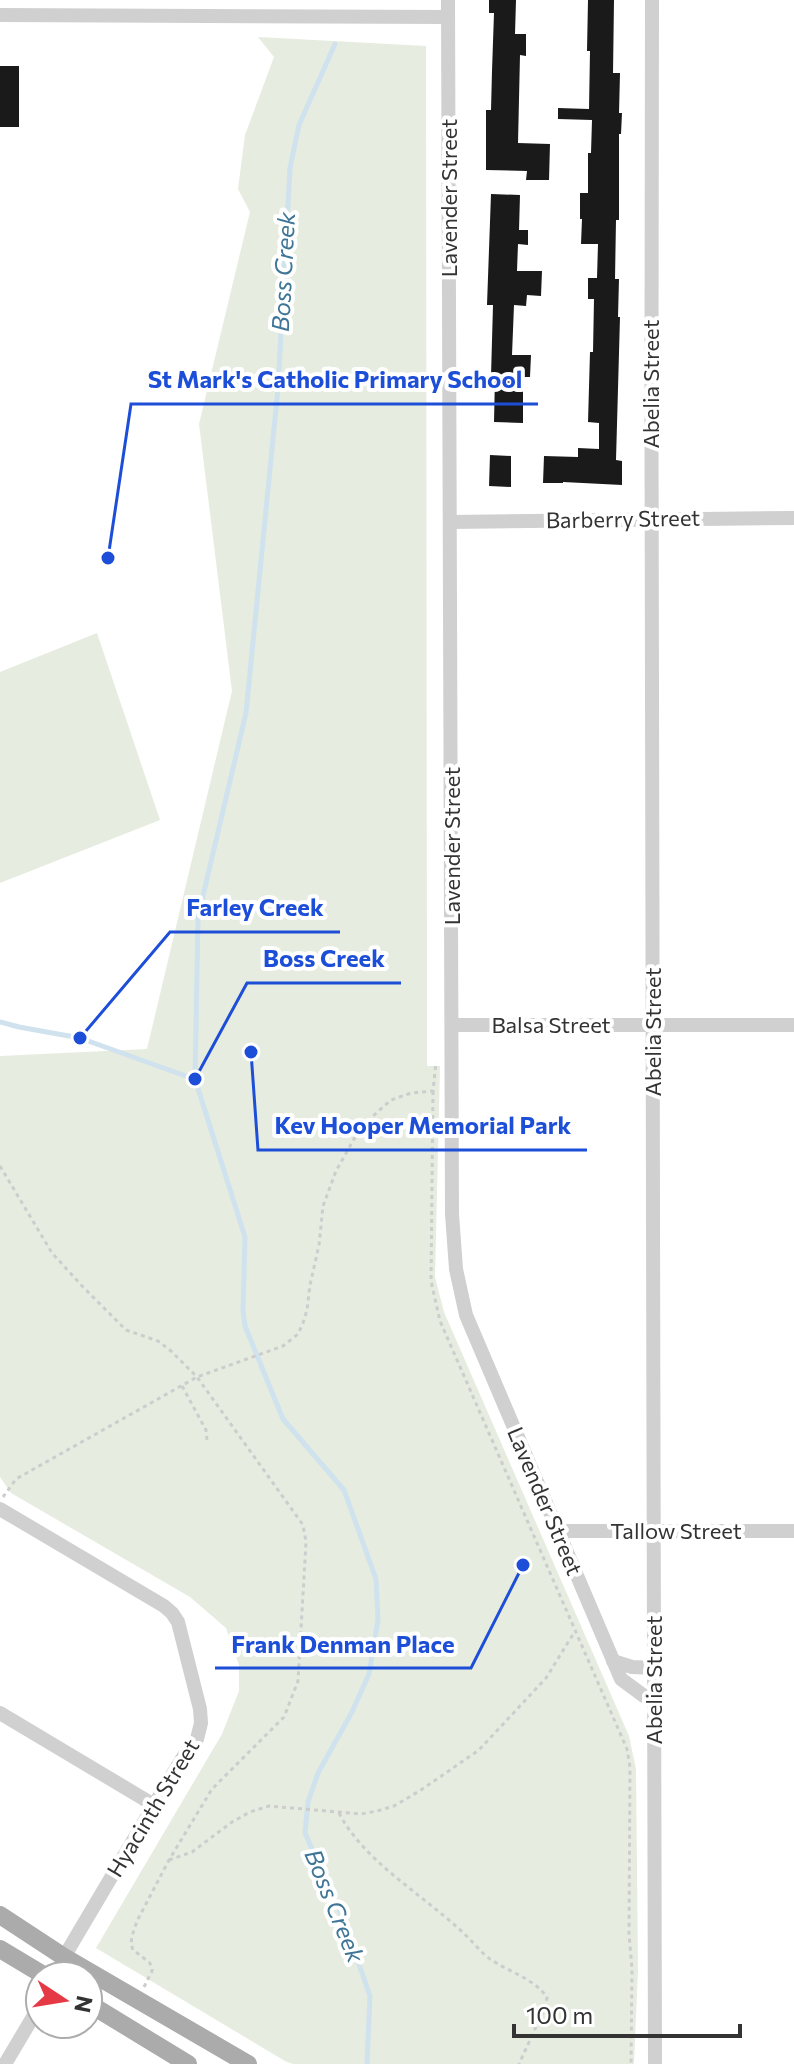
<svg xmlns="http://www.w3.org/2000/svg" width="794" height="2064" font-family="Commissioner,sans-serif">
<rect width="100%" height="100%" fill="#fff"/>
<!-- green -->
<g fill="#e6ecdf">
<polygon points="258,37 426,46 427,1066 440,1066 435,1277 444,1312 629,1736 636,1769 638,1970 634,2064 293,2064 285,2061 96,1948 222,1734 239,1691 239,1665 226,1628 190,1597 11,1493 0,1477 0,1056 147,1049 232,691 199,424 250,212 238,189 245,135 274,57"/>
<polygon points="97,633 160,820 0,883 0,672"/>
</g>
<g fill="none" stroke-linecap="round" stroke-linejoin="round">
<!-- stream -->
<g stroke="#cfe2ee" stroke-width="5">
<polyline points="335,44 299,125 290,168 278,388 246,713 198,917 195,1079 245,1237 243,1311 245,1326 283,1419 344,1490 376,1579 378,1620 369,1674 352,1712 318,1773 308,1802 305,1833 343,1918 370,1996 367,2064"/>
<polyline points="0,1022 19,1027 80,1038 194,1079"/>
</g>
</g>
<!-- building -->
<g fill="#1a1a1a">
<polygon points="489,0 516,0 515,34 526,34 526,56 520,55 518,143 550,144 549,180 526,180 527,171 486,170 486,110 491,110 492,71 494,13 489,13"/>
<polygon points="588,0 614,0 613,73 620,73 619,113 622,113 621,134 619,134 619,220 616,220 615,279 619,279 618,317 620,317 616,460 622,461 622,485 563,482 563,483 543,483 544,456 578,457 578,448 599,449 599,423 588,422 590,352 593,352 594,299 588,299 588,278 597,278 598,244 581,244 582,219 580,219 580,193 588,193 588,153 591,153 592,120 558,119 558,108 589,109 590,51 587,51"/>
<rect x="0" y="66" width="19" height="61"/>
<polygon points="491,194 520,195 519,230 528,230 528,245 518,244 517,271 542,271 541,296 527,295 526,306 514,305 512,355 531,355 530,377 523,377 523,423 494,422 495,376 491,376 493,305 487,305"/>
<polygon points="490,455 511,456 511,487 489,486"/>
</g>
<g fill="none" stroke-linecap="round" stroke-linejoin="round">
<!-- path -->
<g stroke="#cdcdcd" stroke-width="3" stroke-dasharray="4 4" stroke-linecap="butt">
<polyline points="433,1091 431,1281 440,1321 627,1749 630,1767 629,1934 632,1969 631,2064"/>
<polyline points="0,1166 52,1253 84,1288 126,1330 158,1341 171,1351 197,1377 303,1525 306,1542 298,1681 284,1717 212,1789 169,1860 137,1921 132,1936 131,1944 133,1950 149,1962 152,1967 152,1971 144,1987"/>
<polyline points="182,1386 206,1430 207,1440"/>
<polyline points="3,1497 16,1479 197,1377 283,1346 298,1334 303,1323 307,1310 310,1285 319,1245 323,1206 336,1171 354,1139 373,1116 391,1100 411,1093 433,1091 436,1062"/>
<path d="M339 1813C364 1861 420 1893 459 1929 470 1938 479 1951 490 1959 509 1972 533 1978 547 1997L546 2005 519 2064"/>
<polyline points="169,1860 192,1852 232,1822 250,1812 269,1806 361,1814 377,1811 394,1806 421,1790 479,1750 546,1678 572,1636 576,1633"/>
</g>
<!-- minor -->
<g stroke="#d0d0d0" stroke-width="14">
<polyline points="448,0 452,1214 456,1269 466,1315 621,1679 644,1696 654,1699"/>
<path d="M652 0C650 688 654 1376 655 2064"/>
<polyline points="0,15 448,17"/>
<polyline points="451,522 794,518"/>
<polyline points="453,1025 794,1025"/>
<polyline points="0,1509 164,1606 172,1613 178,1622 200,1709 201,1723 197,1739 183,1757 154,1805 64,1957 56,1976"/>
<polyline points="558,1531 794,1531"/>
<polyline points="613,1661 632,1667 654,1668"/>
<polyline points="0,1713 154,1805"/>
<polyline points="5,2064 40,2005"/>
</g>
<!-- major -->
<g stroke="#ababab" stroke-width="18">
<polyline points="0,1915 64,1957 248,2064"/>
<polyline points="0,1949 45,1976"/>
<polyline points="88,2003 188,2064"/>
</g>
</g>
<g text-anchor="middle" stroke-width="8" stroke-linejoin="round" paint-order="stroke">
<!-- street labels -->
<g font-size="22" fill="#333" stroke="#fff">
<text transform="translate(449 198) rotate(-90)" y="8">Lavender Street</text>
<text transform="translate(651 384) rotate(-90)" y="8">Abelia Street</text>
<text transform="translate(623 519) rotate(-1)" y="8">Barberry Street</text>
<text transform="translate(452 846) rotate(-90)" y="8">Lavender Street</text>
<text x="551" y="1033">Balsa Street</text>
<text transform="translate(653 1032) rotate(-90)" y="8">Abelia Street</text>
<text transform="translate(545 1501) rotate(67)" y="8">Lavender Street</text>
<text x="676" y="1539">Tallow Street</text>
<text transform="translate(654 1680) rotate(-90)" y="8">Abelia Street</text>
<text transform="translate(153 1808) rotate(-59)" y="8">Hyacinth Street</text>
</g>
<!-- water labels -->
<g font-size="24" font-style="italic" fill="#3f7597" stroke="#fff">
<text transform="translate(284 272) rotate(-87)" y="8">Boss Creek</text>
<text transform="translate(334 1906) rotate(68)" y="8">Boss Creek</text>
</g>
</g>
<!-- callouts -->
<path fill="none" stroke="#1d4ed8" stroke-width="3" d="M108 558L131 404H538M80 1038L170 932H340M195 1079L247 983H401M251 1052L258 1150H587M523 1565L471 1668H215"/>
<g fill="#1d4ed8" stroke="#fff" stroke-width="3">
<circle cx="108" cy="558" r="8"/>
<circle cx="80" cy="1038" r="8"/>
<circle cx="195" cy="1079" r="8"/>
<circle cx="251" cy="1052" r="8"/>
<circle cx="523" cy="1565" r="8"/>
</g>
<g font-size="24" text-anchor="middle" font-weight="bold" fill="#1d4ed8" stroke="#fff" stroke-width="8" stroke-linejoin="round" paint-order="stroke">
<text x="335" y="388">St Mark's Catholic Primary School</text>
<text x="255" y="916">Farley Creek</text>
<text x="324" y="967">Boss Creek</text>
<text x="423" y="1134">Kev Hooper Memorial Park</text>
<text x="343" y="1653">Frank Denman Place</text>
</g>
<!-- north arrow -->
<g transform="translate(64 2000) rotate(102)"><circle r="38" fill="#ffffff" stroke="#adadad" stroke-width="2"/>
<path d="M0-6L14 30L0 20L-14 30Z" fill="#e63946"/>
<text y="-12" font-size="22" font-weight="bold" text-anchor="middle" fill="#333333">N</text>
</g>
<!-- scale -->
<path d="M514 2024v12h226v-12" fill="none" stroke="#333333" stroke-width="4"/>
<text x="526" y="2024" font-size="24" fill="#333333" stroke="#ffffff" stroke-width="6" paint-order="stroke">100 m</text>
</svg>
